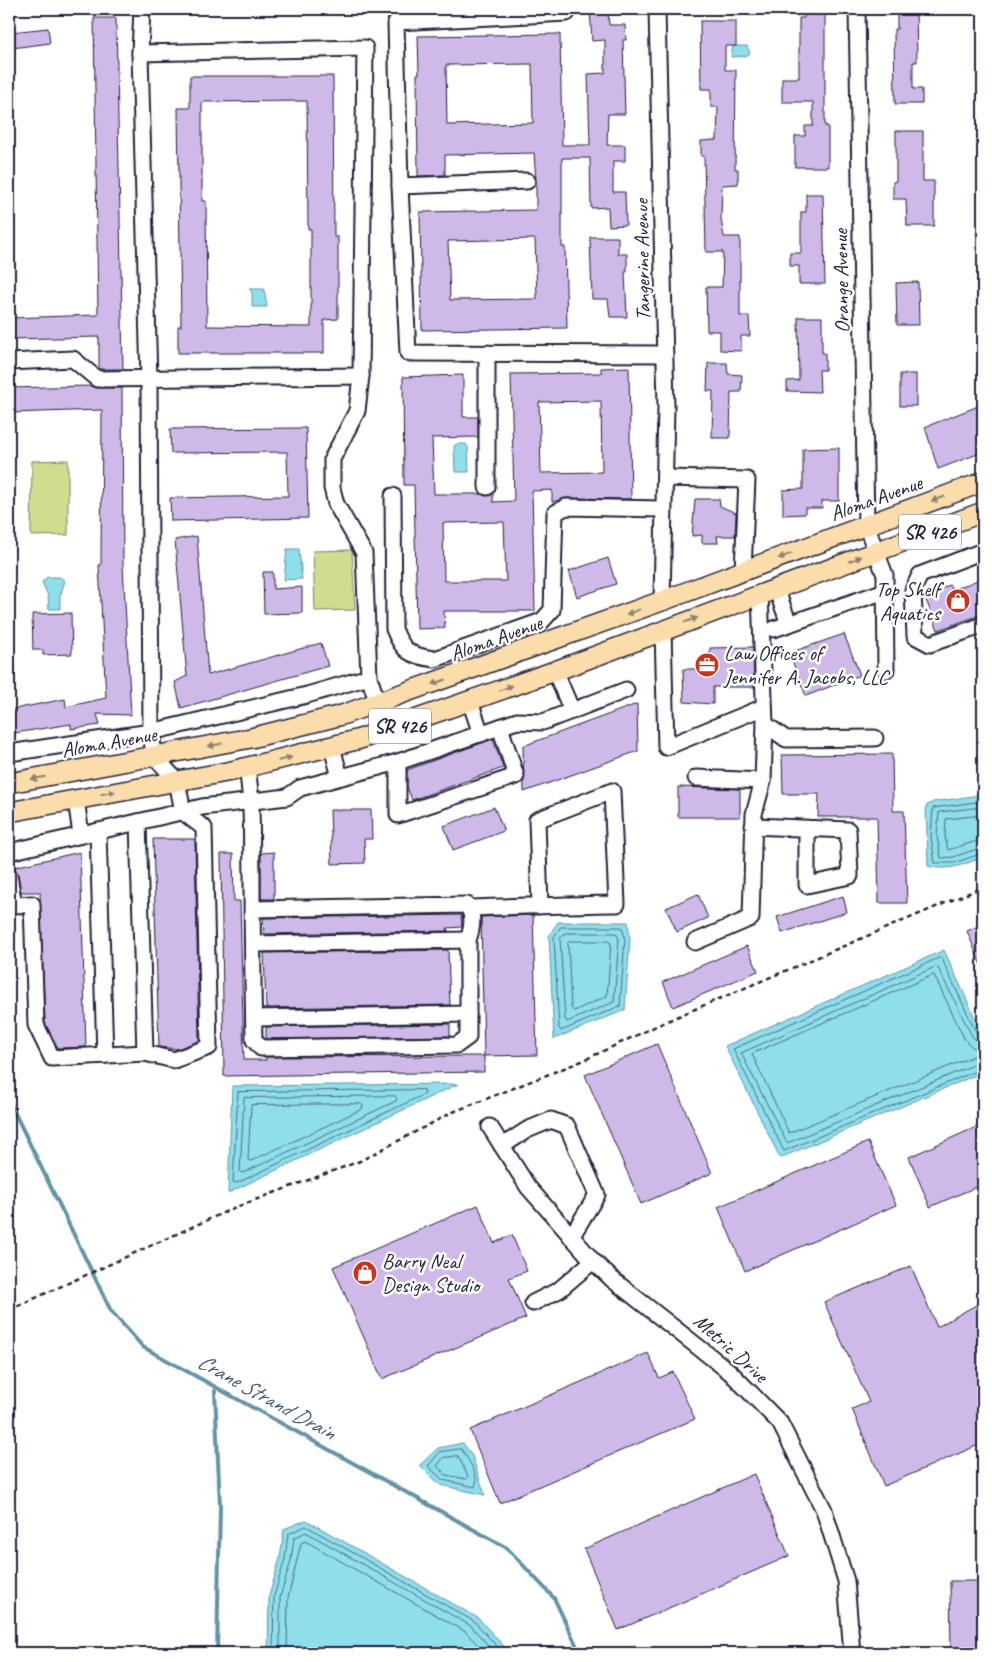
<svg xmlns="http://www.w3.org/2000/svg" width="992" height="1662" font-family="Caveat,sans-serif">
<rect width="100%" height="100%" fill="#fff"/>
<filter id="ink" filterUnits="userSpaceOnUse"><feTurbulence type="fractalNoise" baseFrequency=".02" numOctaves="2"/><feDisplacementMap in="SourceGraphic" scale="10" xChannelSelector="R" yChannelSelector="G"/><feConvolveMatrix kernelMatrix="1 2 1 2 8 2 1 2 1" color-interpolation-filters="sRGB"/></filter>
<g filter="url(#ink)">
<!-- green -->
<g fill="#d1dc8f" stroke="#7a7f65">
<polygon points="68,460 68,535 31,536 32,461"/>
<polygon points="352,550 355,610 315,611 313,551"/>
</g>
<!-- water -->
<g fill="#8edeeb" stroke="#6393a5">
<polygon points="733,46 747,46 750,53 746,56 731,57"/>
<polygon points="249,289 264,289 267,307 252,307 252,292"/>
<polygon points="457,444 466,444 468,447 469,472 455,472 454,446"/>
<polygon points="287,549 299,549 302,579 284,580"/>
<polygon points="47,577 60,577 65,581 60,596 60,609 49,609 48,596 42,582"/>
<path d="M979 795 983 797V857C965 864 948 872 928 866L926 806 933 802Z"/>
<polygon points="558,922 628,922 630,939 625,1010 554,1039 549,935"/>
<polygon points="944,950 983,1035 983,1072 780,1158 725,1046"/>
<polygon points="458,1084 228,1193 232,1086"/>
<polygon points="463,1443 472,1456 485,1495 440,1485 420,1465 438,1448"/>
<polygon points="306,1520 478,1618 510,1653 268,1653 269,1596 280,1558 284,1529"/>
</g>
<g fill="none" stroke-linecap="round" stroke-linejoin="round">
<!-- shore -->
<g stroke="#4d6d81" stroke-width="1">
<polyline points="983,801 933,808 931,837 935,863 954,863 983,853"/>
<polyline points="983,807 939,812 937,837 941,858 953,857 983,847"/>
<polyline points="983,815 946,819 945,837 948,850 983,839"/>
<polygon points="561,927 622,927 625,939 620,1006 561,1031 559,1028 554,937"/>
<polygon points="565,933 616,933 619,939 614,1002 567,1022 565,1019 560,939"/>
<polygon points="570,941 608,941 611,943 607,996 574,1011 571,1008 568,943"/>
<polygon points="934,975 965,1040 972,1047 981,1050 981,1053 789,1133 752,1054"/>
<polyline points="983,1035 976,1032 941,957 733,1049 784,1151 983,1068"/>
<polyline points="983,1042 977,1041 972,1036 937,966 741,1053 787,1143 983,1061"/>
<polygon points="424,1090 425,1094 237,1183 233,1182 238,1092"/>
<polygon points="395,1096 397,1098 396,1101 243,1173 240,1172 244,1098"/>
<polygon points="361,1104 363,1106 362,1109 251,1161 248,1160 251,1105"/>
<path d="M461 1449C468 1458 480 1477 475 1487L443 1480 428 1466 440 1452Z"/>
<polygon points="458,1456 468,1476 466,1479 446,1475 437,1466 443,1458"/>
<polyline points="273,1653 274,1596 285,1559 288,1534 306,1526 475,1622 503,1653"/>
<polyline points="280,1653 280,1597 291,1561 294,1538 306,1532 471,1626 495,1653"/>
<polyline points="287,1653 288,1598 301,1543 305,1541 466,1632 485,1653"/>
</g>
<!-- stream -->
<g stroke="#6393a5" stroke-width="4">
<polyline points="9,1101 111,1311 143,1347 507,1548 554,1598 580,1653"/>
<polyline points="215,1391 220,1506 217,1653"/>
</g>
</g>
<!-- building -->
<g fill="#ceb9e9" stroke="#22223b" fill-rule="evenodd">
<path d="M590 9H608L609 25H625L626 40H623L625 114H608L607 145H625V161H613V192H625L626 225 609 226 608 207 591 208 590 158H562V247H565L567 328 422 330 420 212 536 210V181L534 153 445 155V175L418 176 417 74H419L418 36 560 34 562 145H590L588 74 605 73V40L592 41ZM532 64 533 123 447 125 446 65ZM535 239 537 299 450 300 448 241Z"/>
<polygon points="804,9 825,9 825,126 828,126 828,167 795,167 795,136 805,136 805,126 813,126 813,102 782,102 782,78 799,78 799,18 804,18"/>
<polygon points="897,9 916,9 917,62 913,62 913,89 922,89 922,104 895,104 894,29 897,29"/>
<polygon points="94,18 116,18 123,369 99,369 99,337 9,339 9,318 98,315"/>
<polygon points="700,21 736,21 736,46 725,46 725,70 736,70 735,169 738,169 738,184 722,185 721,219 724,237 740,237 740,316 749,316 750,336 741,336 741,351 720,350 720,331 707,331 706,287 722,287 723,252 706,252 704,156 701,156 701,141 717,140 718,107 711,107 711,89 701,89"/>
<polygon points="48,28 50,43 12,48 11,32"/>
<path d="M190 76H333L334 237H338V319L324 320V353H178V326H181L178 108H190ZM307 101 308 229H311V327L207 326 206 201H202V102Z"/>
<polygon points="896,131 923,131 923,181 934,181 934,226 907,226 906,199 893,199 893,182 896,181"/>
<polygon points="806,194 823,194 825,284 799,284 799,266 790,266 790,253 801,253 801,212 806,212"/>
<polygon points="590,237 618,237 618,254 627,254 627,272 625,272 627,317 610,317 608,299 592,299"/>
<polygon points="918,282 919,325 897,325 896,283"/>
<polygon points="798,317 822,317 822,353 825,353 825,370 819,370 820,392 787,391 787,381 799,380"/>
<polygon points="708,363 727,363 728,374 742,375 741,392 731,392 730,438 712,438 713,391 707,391"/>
<path d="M629 367 631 499 566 498 552 502V490L532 491 535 611H444L445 628 417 629 414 485H404L403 377 463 375V417H478V437L432 438 434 494H481L487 496 493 494V502L514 501 511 374 601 373V368ZM601 401 602 472 541 473 539 402ZM504 522 506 581H444L443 523Z"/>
<rect x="900" y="374" width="16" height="32"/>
<polygon points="90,386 97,388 122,388 123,565 131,715 97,714 100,725 71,729 71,724 9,734 9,710 65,699 66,707 106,698 99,565 101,565 102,410 9,413 9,388"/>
<polygon points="981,405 983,412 983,452 938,469 925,427"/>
<polygon points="306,428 308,518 171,521 170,498 288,496 287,452 171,453 170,429"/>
<polygon points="839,448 839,501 822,501 822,508 805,508 805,514 783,515 783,490 803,489 803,449"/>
<polygon points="695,499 719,499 720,506 736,513 735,536 717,536 718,543 702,543 702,535 692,536"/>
<polygon points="197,536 208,675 321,643 328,666 181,708 175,682 187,676 175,540"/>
<polygon points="608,558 616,584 577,597 569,571"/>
<polygon points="263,572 273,572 273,589 302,587 302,613 264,614"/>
<polygon points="983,578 983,614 938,630 926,600 933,597 931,592 950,585 952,590"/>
<polygon points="71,613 72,654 43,655 43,650 33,650 32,614"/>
<polygon points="844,634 860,675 806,696 789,653"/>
<polygon points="753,647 754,687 713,687 713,704 684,702 683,669 709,669 710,648"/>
<polygon points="637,704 638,751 524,792 523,746"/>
<polygon points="493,739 503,768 412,800 407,787 407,770"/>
<polygon points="892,754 893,811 904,811 907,903 879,903 877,817 818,817 819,794 783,794 782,755"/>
<polygon points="678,787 740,789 740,817 678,817"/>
<polygon points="494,807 504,831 453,850 444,826"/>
<polygon points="330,810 371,810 372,839 364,839 365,863 332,864"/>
<polygon points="153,839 195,839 199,1041 177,1049 159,1047"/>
<polygon points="80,852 86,1047 58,1048 45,1023 40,892 21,892 18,874 14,867"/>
<polygon points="274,852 274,899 261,899 261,853"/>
<polygon points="221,854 233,854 234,901 240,901 244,1060 266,1060 266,1057 484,1056 484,1072 224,1076"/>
<polygon points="698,894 708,918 677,932 666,908"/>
<polygon points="843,896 847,912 782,933 777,917"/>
<polygon points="461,915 462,927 447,928 448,931 264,934 263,918"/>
<polygon points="533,915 537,1055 484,1056 481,917"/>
<polygon points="983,924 983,970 967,931"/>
<polygon points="747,946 758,971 673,1007 663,982"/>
<polygon points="448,950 450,1005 266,1008 264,953"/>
<polygon points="450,1024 450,1036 266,1039 266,1027"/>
<polygon points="657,1044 712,1173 641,1204 585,1075"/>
<polygon points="983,1124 983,1184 930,1207 909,1157"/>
<polygon points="868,1142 896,1205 745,1271 718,1207"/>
<polygon points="478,1205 494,1243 512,1235 527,1271 509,1278 526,1318 382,1379 333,1267"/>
<polygon points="911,1266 937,1327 983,1301 983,1443 884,1486 852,1409 869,1402 824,1302"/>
<polygon points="648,1353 659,1378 673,1372 695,1419 500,1503 470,1430"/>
<polygon points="754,1474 789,1556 618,1630 584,1549"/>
<polygon points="950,1581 983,1581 983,1653 951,1653"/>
</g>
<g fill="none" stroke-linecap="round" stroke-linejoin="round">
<defs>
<g id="minor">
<polyline points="657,9 666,407 662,601"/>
<polyline points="857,9 866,525 885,575 886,670"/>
<polyline points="567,13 396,22 400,186 408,353 665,354"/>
<polyline points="140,53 365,48 361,376 357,411 332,459 332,488 336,504 364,553 369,677 378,704"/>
<polyline points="400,186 527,181"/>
<polyline points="487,353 487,487"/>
<polyline points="9,362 73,359 97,379 361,376"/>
<polyline points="665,478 747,480 743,571"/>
<path d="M393 496 394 629C403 652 410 656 435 659L542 621 552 610 555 513 566 507 662 509"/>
<polyline points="983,551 920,575 913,590 915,636 930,644 983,625"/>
<polyline points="776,588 789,624"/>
<polyline points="760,594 765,724 786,739 875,738"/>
<polyline points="774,629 885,591"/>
<polyline points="663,630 666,747 764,707"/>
<polyline points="555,671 572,711"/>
<polyline points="470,701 481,734"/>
<polyline points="332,747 340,777"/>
<polyline points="9,753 151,732 307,695 369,677"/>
<polyline points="398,762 398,815 516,776 500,727"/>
<path d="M247 768C253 804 251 839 252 875 252 930 253 985 254 1040L261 1048 457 1045 468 1037V940C472 929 475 916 467 905L252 909"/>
<polyline points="696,778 763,781 765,724"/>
<polyline points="76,799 81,835"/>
<polyline points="138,822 145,1053"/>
<polyline points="753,826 848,830 850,876 807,885 807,828"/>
<polyline points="98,831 105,1055"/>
<polyline points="9,852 202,807 287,797 300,788 398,762 517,721 543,722 626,690"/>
<polyline points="9,876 14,905 32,904 36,1025 52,1058 145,1053 174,1060 209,1047 204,828 183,812 177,781 154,756 151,732 149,380 140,53 142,9"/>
<path d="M469 908C518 906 568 905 617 904L612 791 537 820 540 906"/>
<polyline points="695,942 751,918 754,814 763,781"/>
<polyline points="253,944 468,940"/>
<polyline points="254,1018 468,1014"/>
<polyline points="490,1127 528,1187 593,1261 613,1280 730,1372 780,1423 824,1510 846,1581 852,1653"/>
<polyline points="502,1146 527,1130 551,1120 567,1126 597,1195 571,1237"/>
<polyline points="533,1303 559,1290 593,1261"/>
</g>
<g id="major">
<polyline points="9,783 251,738 342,715 662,601 983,482"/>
<polyline points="9,812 232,771 360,739 555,671 983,512"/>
</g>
</defs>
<!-- minor casing -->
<use href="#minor" stroke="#22223b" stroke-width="19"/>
<!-- major casing -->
<use href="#major" stroke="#22223b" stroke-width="22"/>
<!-- path -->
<polyline stroke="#22223b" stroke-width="2.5" stroke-dasharray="5 4" stroke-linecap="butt" points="9,1310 236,1207 360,1161 453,1112 582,1061 667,1021 983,887"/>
<!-- minor -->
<use href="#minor" stroke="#fff" stroke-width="15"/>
<!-- major -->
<use href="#major" stroke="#faddab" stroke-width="19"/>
</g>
<!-- one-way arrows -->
<defs><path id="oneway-solid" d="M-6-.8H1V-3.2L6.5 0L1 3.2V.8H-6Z" transform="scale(1.25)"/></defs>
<g fill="#8e8073">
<use href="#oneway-solid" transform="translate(938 499) rotate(160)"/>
<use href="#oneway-solid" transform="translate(785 556) rotate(160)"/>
<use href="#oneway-solid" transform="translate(855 559) rotate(-20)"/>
<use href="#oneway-solid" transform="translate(633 612) rotate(160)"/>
<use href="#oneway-solid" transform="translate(691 620) rotate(-20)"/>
<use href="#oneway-solid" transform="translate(439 682) rotate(160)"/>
<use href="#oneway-solid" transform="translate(506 688) rotate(-20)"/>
<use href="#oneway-solid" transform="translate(215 745) rotate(169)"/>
<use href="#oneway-solid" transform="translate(285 759) rotate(-14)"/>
<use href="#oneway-solid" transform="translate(38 778) rotate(170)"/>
<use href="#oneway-solid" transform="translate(108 793) rotate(-10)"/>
</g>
</g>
<!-- icons -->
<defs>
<symbol id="shop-disc" viewBox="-11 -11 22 22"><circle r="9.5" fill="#c8321e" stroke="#fff"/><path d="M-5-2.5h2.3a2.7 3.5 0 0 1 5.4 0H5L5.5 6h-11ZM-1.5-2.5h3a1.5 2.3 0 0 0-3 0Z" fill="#fff"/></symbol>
<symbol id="office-disc" viewBox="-11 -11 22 22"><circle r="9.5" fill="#c8321e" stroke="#fff"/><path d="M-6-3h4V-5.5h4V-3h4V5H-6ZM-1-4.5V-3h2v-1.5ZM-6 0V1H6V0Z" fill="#fff"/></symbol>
</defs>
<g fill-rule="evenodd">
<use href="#shop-disc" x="944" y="587" width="28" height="28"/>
<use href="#office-disc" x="693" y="651" width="28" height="28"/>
<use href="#shop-disc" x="351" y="1259" width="28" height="28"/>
</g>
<g text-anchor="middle" stroke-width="5" stroke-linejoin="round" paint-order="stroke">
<!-- shield labels -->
<g fill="#fff" stroke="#646476" stroke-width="1">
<rect x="899" y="514.5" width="62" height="35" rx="4"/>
<rect x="369" y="708.5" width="62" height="35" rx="4"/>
</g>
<g font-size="20" font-weight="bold" fill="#22223b">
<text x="930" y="539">SR 426</text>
<text x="400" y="733">SR 426</text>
</g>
<!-- street labels -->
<g font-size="21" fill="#22223b" stroke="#fff">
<text transform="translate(642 260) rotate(-91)" y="7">Tangerine Avenue</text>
<text transform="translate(841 281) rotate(-91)" y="7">Orange Avenue</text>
<text transform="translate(876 498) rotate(-20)" y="7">Aloma Avenue</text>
<text transform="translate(496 638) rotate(-20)" y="7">Aloma Avenue</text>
<text transform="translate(109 742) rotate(-10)" y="7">Aloma Avenue</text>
<text transform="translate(731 1348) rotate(42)" y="7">Metric Drive</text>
</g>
<!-- poi labels -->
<g font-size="21" fill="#22223b" stroke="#fff" text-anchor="start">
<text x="940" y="596" text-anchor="end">Top Shelf<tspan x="940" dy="24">Aquatics</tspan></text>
<text x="724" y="660">Law Offices of<tspan x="724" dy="24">Jennifer A. Jacobs, LLC</tspan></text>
<text x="382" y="1268">Barry Neal<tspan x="382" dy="24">Design Studio</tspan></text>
</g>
<!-- water labels -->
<g font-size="22" font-style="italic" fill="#425a70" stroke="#fff">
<text transform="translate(267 1396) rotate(29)" y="8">Crane Strand Drain</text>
</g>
</g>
<!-- margin -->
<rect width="992" height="1662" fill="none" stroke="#fff" stroke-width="30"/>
<rect x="15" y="15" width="962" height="1632" fill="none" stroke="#22223b" stroke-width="2" filter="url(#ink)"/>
</svg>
